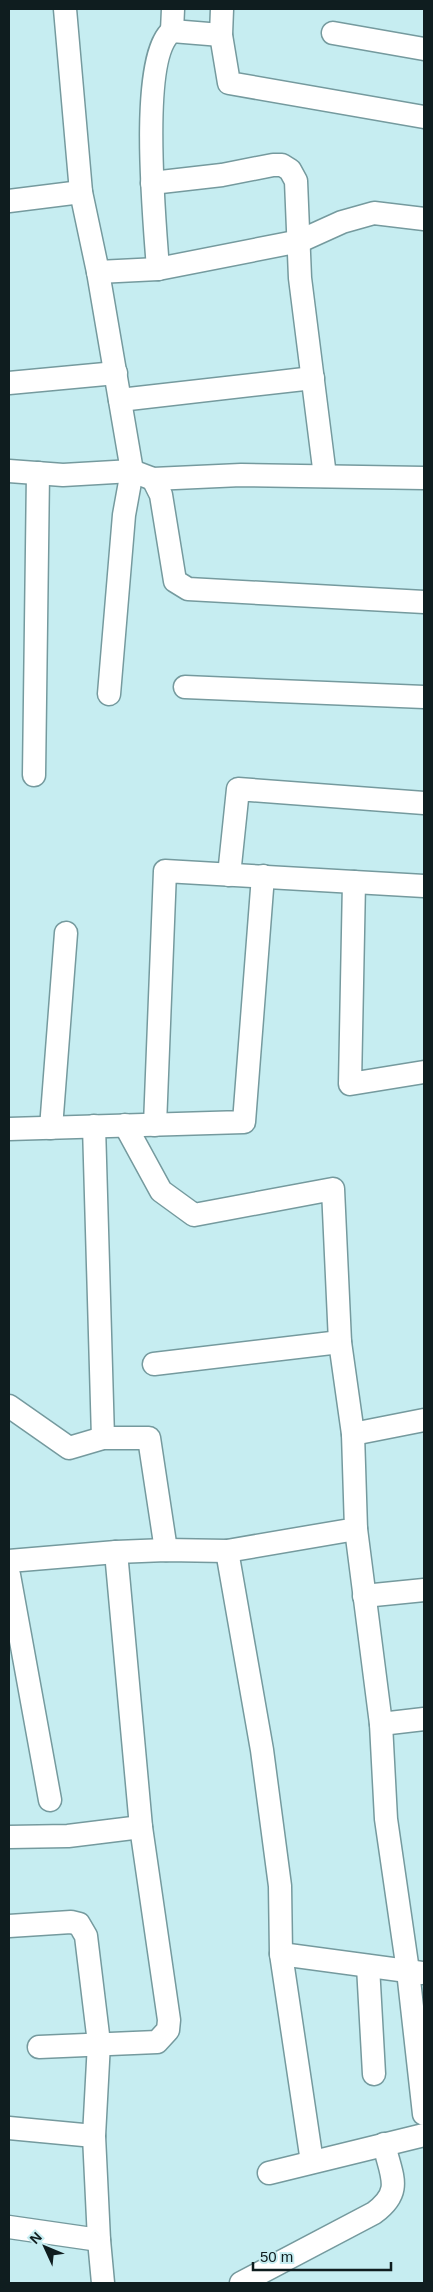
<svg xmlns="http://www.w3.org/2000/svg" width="433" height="2292" font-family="Helvetica,sans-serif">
<rect width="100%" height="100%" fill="#c6edf1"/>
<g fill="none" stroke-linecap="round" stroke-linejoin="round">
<defs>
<g id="minor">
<polyline points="65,9 81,192 98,272 132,471 124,515 109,694"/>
<polyline points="222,9 221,35 229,83 424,117"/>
<polyline points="172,31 173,9"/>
<polyline points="333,33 424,49"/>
<polyline points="152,183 222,175 273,165 282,165 290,170 296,181 300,278 325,476"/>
<polyline points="9,201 81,192"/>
<path d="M158 269C155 225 138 57 172 31L221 35"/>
<polyline points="98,272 158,269 300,241 342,222 374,213 424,219"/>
<polyline points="9,383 116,373"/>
<polyline points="120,400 313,378"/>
<polyline points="9,471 63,475 132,471 153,479 241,475 424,478"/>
<polyline points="153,479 161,495 175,581 188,589 424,602"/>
<polyline points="185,687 424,697"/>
<polyline points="34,775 38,473"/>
<polyline points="229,875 238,789 424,803"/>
<polyline points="354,882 350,1084 424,1072"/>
<polyline points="155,1125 165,871 424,886"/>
<polyline points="94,1126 103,1438"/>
<polyline points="51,1128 66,933"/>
<polyline points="9,1129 244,1122 263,876"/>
<polyline points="154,1364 340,1342"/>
<polyline points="9,1406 69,1448 103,1438 149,1438 166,1550"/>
<polyline points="353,1434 424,1420"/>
<polyline points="356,1529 381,1724 386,1819 408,1971 424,2114"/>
<polyline points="227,1551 262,1750 280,1886 281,1954 312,2162"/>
<polyline points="9,1561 116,1552 166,1550 227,1551 356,1529 353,1434 340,1342 333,1189 194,1215 161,1191 125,1125"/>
<polyline points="9,1575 50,1800"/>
<polyline points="364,1596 424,1590"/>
<polyline points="381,1724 424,1719"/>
<polyline points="9,1837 68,1836 141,1827"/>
<polyline points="9,1926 71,1922 79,1924 86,1936 99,2043 94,2136 99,2240 103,2283"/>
<polyline points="281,1954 422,1973"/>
<polyline points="368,1966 374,2074"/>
<polyline points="39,2047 157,2042 168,2030 169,2020 141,1827 116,1552"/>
<polyline points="9,2128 94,2136"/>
<polyline points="269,2173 424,2135"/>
<polyline points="9,2227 99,2240"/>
<path d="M241 2283 374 2213C404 2191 391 2176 384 2144"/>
</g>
</defs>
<!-- minor casing -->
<use href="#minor" stroke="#759a9e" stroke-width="25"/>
<!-- minor -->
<use href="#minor" stroke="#fff" stroke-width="22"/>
</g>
<!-- border -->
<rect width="433" height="2292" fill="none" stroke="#0f1d1f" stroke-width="20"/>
<!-- north arrow -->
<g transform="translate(45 2247) rotate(314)" stroke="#c6edf1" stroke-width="4" paint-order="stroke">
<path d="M0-4L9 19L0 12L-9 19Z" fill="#0f1d1f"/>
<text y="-8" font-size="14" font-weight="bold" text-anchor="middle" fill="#0f1d1f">N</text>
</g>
<!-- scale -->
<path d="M253 2262v8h138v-8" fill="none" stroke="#0f1d1f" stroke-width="2.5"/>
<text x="260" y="2262" font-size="15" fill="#0f1d1f" stroke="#c6edf1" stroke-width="4" paint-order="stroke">50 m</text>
</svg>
